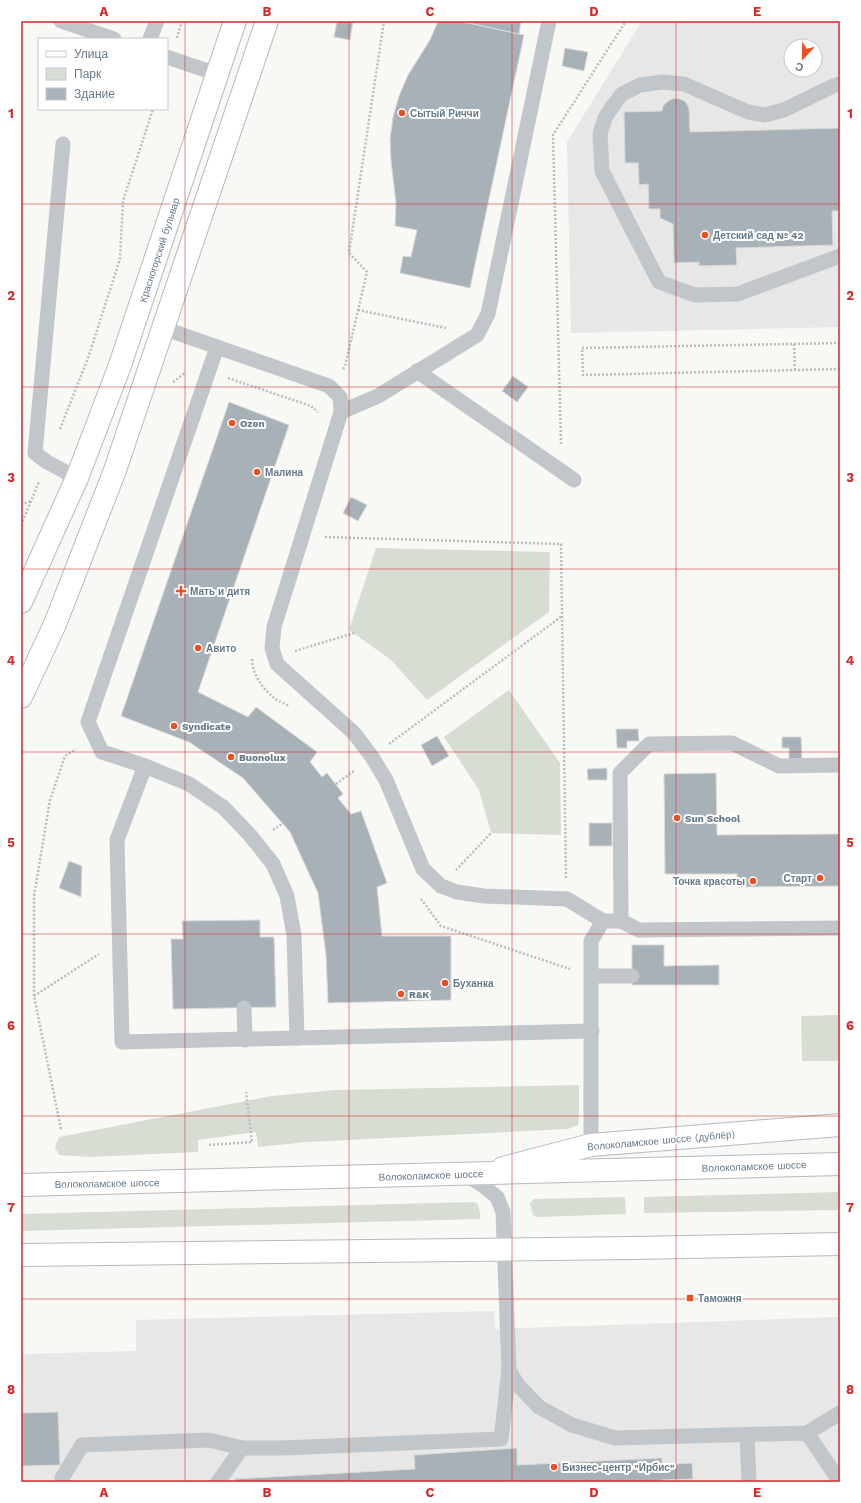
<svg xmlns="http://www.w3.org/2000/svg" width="861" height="1503" font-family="'Work Sans',sans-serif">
<rect width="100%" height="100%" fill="#f8f8f5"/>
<!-- built -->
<g fill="#e6e7e6" fill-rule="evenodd">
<path d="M642 21H840V327L571 333 567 142ZM791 46H815V70H791Z"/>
<polygon points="494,1311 495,1329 840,1317 840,1482 21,1482 21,1354 136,1351 136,1320"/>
</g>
<!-- green -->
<g fill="#d8ddd4">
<polygon points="376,548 550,552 549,612 427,700 391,660 349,630"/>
<polygon points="509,690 560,763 561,835 491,833 479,790 444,737"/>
<polygon points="840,1015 840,1061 802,1061 801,1016"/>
<polygon points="579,1085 579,1121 578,1125 568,1129 307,1142 258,1147 256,1132 198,1140 198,1152 90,1157 59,1155 55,1147 59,1137 272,1096 335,1090"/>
<polygon points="840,1192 840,1210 644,1213 644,1197"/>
<polygon points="625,1197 626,1214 537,1217 533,1215 530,1203 534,1199"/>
<path d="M473 1202 477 1203C479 1208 481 1213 480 1219L21 1231V1214Z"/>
</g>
<!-- building -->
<g fill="#a8b1b7" stroke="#dadad8">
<polygon points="337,21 353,21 350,40 334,37"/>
<polygon points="438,21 460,21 524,35 470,288 400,273 403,256 411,257 417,230 395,226 396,203 391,161 390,139 393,117 399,96 408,75 430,40"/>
<polygon points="460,21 521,21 519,34"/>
<polygon points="565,48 588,52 584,71 562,66"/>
<polygon points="677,98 685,101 689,108 690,132 840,128 840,211 832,211 833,245 736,248 737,265 699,266 699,262 674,263 673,224 660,218 660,209 649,209 648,184 639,185 638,163 625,163 624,112 662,111 663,106 667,102 672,99"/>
<polygon points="513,376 528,387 517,402 502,391"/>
<polygon points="229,402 289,425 198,692 248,717 256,707 317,752 310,762 322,777 327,773 343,794 338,798 351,814 361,811 387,883 377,887 382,936 451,936 451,1000 328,1003 326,955 318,893 290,832 243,778 189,742 121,716"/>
<polygon points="351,497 367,505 358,521 343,513"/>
<polygon points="616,729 638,729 639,741 627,741 627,748 617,748"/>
<polygon points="437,736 449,756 432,766 421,745"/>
<polygon points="782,737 801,737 802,759 789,759 789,748 782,748"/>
<polygon points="607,768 607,780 588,780 587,769"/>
<polygon points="716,773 717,835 840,834 840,886 737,887 737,874 665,874 664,774"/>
<rect x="589" y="823" width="23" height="23"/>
<polygon points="69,861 82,866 81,897 59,888"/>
<polygon points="260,920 260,937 274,937 276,1007 173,1009 171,939 183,939 182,921"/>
<polygon points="632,945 664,945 664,966 719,965 719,985 632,985"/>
<polygon points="58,1412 60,1465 21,1466 21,1413"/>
<polygon points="517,1448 517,1465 662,1458 662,1465 692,1463 693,1479 661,1480 661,1482 235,1482 235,1479 415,1469 414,1455"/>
</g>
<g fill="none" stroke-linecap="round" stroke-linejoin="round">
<defs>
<g id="secondary">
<polyline points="21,602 77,478 119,368 235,21"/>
<polyline points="21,697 55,624 114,473 267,21"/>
<polyline points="503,1168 591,1145 840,1125"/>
</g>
<g id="primary">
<polyline points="21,1185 840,1164"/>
<polyline points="21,1255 633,1248 840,1244"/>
</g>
</defs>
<!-- secondary casing -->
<use href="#secondary" stroke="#b3babf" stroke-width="24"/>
<!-- primary casing -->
<use href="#primary" stroke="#b4babe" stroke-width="24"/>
<!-- path -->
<g stroke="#b9bdc0" stroke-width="2.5" stroke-dasharray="2 2" stroke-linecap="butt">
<polyline points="177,38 182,21"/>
<polyline points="358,310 446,328"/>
<polyline points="840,343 582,348 583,375 840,369"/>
<polyline points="794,344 795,370"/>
<polyline points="343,369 345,366 367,272 349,253 384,21"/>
<polyline points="228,378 311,406 318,412"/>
<polyline points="173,382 185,373"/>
<polyline points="60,429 88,358 120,259 123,201 153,109"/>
<polyline points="561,444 553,135 626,21"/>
<polyline points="21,505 31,501"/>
<polyline points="21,525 39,482"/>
<polyline points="325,537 561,544 566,879"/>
<polyline points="295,651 354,633"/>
<path d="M252 659C252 673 262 688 273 697 277 701 284 703 289 706"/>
<polyline points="389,744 562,616"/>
<polyline points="336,784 355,770"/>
<polyline points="273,830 282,824"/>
<polyline points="456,870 491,833"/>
<polyline points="421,899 441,926 570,969"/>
<polyline points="34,996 99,954"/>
<polyline points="61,1129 34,996 34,896 50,800 65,756 76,749"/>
<polyline points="209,1145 252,1142 246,1092"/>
</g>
<!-- lane -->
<g stroke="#c1c6ca" stroke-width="15">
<polyline points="61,21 114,39"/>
<polyline points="150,39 157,21"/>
<polyline points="167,57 217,74"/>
<polyline points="840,84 833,86 784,110 765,115 748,112 684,84 662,82 640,85 622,94 612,107 605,118 600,134 602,171 659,282 695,295 738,294 840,256"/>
<polyline points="63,144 35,453 47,462 77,478"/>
<polyline points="163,328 217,347 88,722 102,752 145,766 189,784 223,807 249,834 273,864 287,896 294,935 297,1038"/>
<polyline points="217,347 329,386 340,397 341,412 274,627 272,648 277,664 354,733 372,757 386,780 423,869 441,886 457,892 484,896 567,899 603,921"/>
<polyline points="417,371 574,480"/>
<polyline points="341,412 378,396 477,335 488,314 549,21"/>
<polyline points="145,766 117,840 122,1042 592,1031"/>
<polyline points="621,921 639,930 840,928"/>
<polyline points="591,976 632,976"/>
<polyline points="244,1008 245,1040"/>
<polyline points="591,1145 591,941 603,921 621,921 620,773 649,744 732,743 779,766 840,765"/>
<polyline points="465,1174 482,1185 497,1197 503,1212 509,1370 517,1384 539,1407 572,1425 615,1438 807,1433 840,1482"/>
<polyline points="807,1433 840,1413"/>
<polyline points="747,1435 749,1482"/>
<polyline points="62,1482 62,1478 82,1445 209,1440 242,1448"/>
<polyline points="218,1482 242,1448 282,1448 501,1439 509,1370"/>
</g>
<!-- secondary -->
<use href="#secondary" stroke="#fff" stroke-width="22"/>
<!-- primary -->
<use href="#primary" stroke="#fff" stroke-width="22"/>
</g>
<!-- grid -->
<path fill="none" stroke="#d62828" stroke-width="1" stroke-opacity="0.55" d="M185 21V1482M349 21V1482M512 21V1482M676 21V1482M21 204H840M21 387H840M21 569H840M21 752H840M21 934H840M21 1116H840M21 1299H840"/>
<!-- markers -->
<g fill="#eb4f22" stroke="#fff" stroke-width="1.5">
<circle cx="402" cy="113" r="4"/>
<circle cx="705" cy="235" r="4"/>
<circle cx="232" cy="423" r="4"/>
<circle cx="257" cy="472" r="4"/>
<path d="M179 585h4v4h4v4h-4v4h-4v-4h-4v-4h4z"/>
<circle cx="198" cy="648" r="4"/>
<circle cx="174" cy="726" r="4"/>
<circle cx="231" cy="757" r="4"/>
<circle cx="677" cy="818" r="4"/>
<circle cx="820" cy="878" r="4"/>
<circle cx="753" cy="881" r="4"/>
<circle cx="445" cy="983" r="4"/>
<circle cx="401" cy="994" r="4"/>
<rect x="686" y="1294" width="8" height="8" rx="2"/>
<circle cx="554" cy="1467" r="4"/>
</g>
<g text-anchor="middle" stroke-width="4" stroke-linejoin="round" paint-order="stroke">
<!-- poi labels -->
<g font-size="10" font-weight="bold" fill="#667988" stroke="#fff" text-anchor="start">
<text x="410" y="117">Сытый Риччи</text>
<text x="713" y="239">Детский сад № 42</text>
<text x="240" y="427">Ozon</text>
<text x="265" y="476">Малина</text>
<text x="190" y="595">Мать и дитя</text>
<text x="206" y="652">Авито</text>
<text x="182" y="730">Syndicate</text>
<text x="239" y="761">Buonolux</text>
<text x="685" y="822">Sun School</text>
<text x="812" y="882" text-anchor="end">Старт</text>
<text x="745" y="885" text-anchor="end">Точка красоты</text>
<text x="453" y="987">Буханка</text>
<text x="409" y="998">R&amp;K</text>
<text x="698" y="1302">Таможня</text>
<text x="562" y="1471">Бизнес-центр "Ирбис"</text>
</g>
<!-- street labels -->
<g font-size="10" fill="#667988" stroke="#fff">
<text transform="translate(159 250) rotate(-72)" y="4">Красногорский бульвар</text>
<text transform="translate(661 1140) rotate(-5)" y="4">Волоколамское шоссе (дублёр)</text>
<text transform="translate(754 1166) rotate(-2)" y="4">Волоколамское шоссе</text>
<text transform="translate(431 1175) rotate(-2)" y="4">Волоколамское шоссе</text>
<text transform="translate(107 1183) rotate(-1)" y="4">Волоколамское шоссе</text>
</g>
</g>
<!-- border -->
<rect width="861" height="1503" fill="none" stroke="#ffffff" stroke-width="44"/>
<!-- legend -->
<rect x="38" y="38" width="130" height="72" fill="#ffffff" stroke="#c2c9cf"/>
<rect x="46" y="51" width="20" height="6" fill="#ffffff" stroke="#c2c9cf"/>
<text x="74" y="58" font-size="12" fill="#667988">Улица</text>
<rect x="46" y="68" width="20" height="12" fill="#d8ddd4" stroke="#c2c9cf"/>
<text x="74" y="78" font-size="12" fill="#667988">Парк</text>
<rect x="46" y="88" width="20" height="12" fill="#a8b1b7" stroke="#c2c9cf"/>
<text x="74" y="98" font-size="12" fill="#667988">Здание</text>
<!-- north arrow -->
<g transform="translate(803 58) rotate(202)"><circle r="19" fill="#ffffff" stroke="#c2c9cf"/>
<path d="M0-3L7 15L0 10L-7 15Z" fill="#eb4f22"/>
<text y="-6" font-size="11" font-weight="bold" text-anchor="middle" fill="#667988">С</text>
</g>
<rect x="22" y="22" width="817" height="1459" fill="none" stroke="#d62828" stroke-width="1.5"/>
<g font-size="13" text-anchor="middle" font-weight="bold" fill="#d62828">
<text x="104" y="16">A</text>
<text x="267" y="16">B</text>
<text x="430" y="16">C</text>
<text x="594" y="16">D</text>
<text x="757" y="16">E</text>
<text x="11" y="118">1</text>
<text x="850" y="118">1</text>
<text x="11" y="300">2</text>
<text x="850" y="300">2</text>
<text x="11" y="482">3</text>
<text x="850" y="482">3</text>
<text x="11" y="665">4</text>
<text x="850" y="665">4</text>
<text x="11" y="847">5</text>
<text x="850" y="847">5</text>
<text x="11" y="1030">6</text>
<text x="850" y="1030">6</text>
<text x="11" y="1212">7</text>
<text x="850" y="1212">7</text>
<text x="11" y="1394">8</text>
<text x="850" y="1394">8</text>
<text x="104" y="1497">A</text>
<text x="267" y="1497">B</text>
<text x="430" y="1497">C</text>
<text x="594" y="1497">D</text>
<text x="757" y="1497">E</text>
</g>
</svg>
